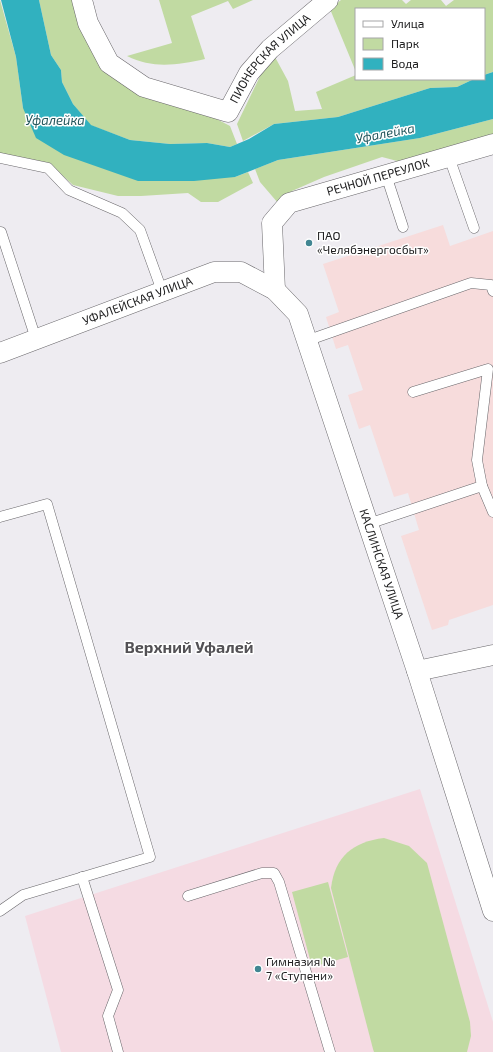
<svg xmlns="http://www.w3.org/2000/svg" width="493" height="1052" font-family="'Exo 2',sans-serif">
<rect width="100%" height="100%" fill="#eeecf1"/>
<!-- industrial -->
<polygon fill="#f7dcdc" points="443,225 450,246 493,231 493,605 449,620 448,625 432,630 401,536 419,530 408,493 394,497 370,425 359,429 348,395 363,390 348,345 336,349 326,317 339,312 323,264"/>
<!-- education -->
<polygon fill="#f5dbe3" points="420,789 493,1022 493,1052 61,1052 25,916"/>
<!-- green -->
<g fill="#c1daa2">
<polygon points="0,0 16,57 23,108 235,177 248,172 253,183 218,202 201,202 188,193 141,196 118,196 73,185 49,163 0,153"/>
<polygon points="39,0 76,0 95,55 230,126 237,144 230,147 207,143 170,144 130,140 90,125 73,104 62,82 61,70 51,55"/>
<path d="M159 0H253L233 9 228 1 191 16 205 59C177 65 153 69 127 56L172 43Z"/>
<polygon points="341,0 402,0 406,4 411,0 441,0 446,6 454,0 493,0 493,72 484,75 484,9 356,9 356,72 330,9"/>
<polygon points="275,57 288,81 295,111 322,109 316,92 356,75 356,79 474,79 457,87 430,88 338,117 274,124 243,141 237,124 263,70"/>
<polygon points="493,119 493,137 401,162 382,157 324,177 292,191 278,203 260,182 255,169 278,160 420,138"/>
<path d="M384 838 409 846 427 863 470 1022 471 1036 467 1052H374L373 1049 331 888C335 856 353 842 384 838Z"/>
<polygon points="328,882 348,957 312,967 292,892"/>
</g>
<!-- water -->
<polygon fill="#31b1bf" points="1,0 39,0 51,55 61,70 62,82 73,104 91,125 130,140 170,144 207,143 230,147 249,139 274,124 338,117 430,88 457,87 474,79 484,79 484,75 493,72 493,119 420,138 278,160 235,177 194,181 138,181 64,155 36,138 23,108 16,57"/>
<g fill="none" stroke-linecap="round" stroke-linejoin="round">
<defs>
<g id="lane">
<polyline points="449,157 474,228"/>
<polyline points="0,158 48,168 69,190 122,213 140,230 162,291"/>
<polyline points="386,175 403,227"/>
<polyline points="1,232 36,339"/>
<polyline points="306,341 471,283 491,285 493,291"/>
<polyline points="482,486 493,512"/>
<polyline points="0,517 47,504 150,857 23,895 0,911"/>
<polyline points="368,524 482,486 477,460 488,369 413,392"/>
<polyline points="82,877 118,990 108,1016 118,1052"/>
<polyline points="188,896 262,873 274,873 279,882 330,1052"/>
</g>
<g id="street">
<path id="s1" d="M82 0 88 23 109 63 144 87 228 112 249 73 270 49 328 0"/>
<path id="s2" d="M275 290 272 223 289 203 493 144"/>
<path id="s3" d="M0 353 214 272H241L275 290 298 314 417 671 493 911"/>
<polyline points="417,671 493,655"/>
</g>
</defs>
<!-- lane casing -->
<use href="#lane" stroke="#69676b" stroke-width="11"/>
<!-- street casing -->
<use href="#street" stroke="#69676b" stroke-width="21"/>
<!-- lane -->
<use href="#lane" stroke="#fff" stroke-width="10"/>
<!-- street -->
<use href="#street" stroke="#fff" stroke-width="20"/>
</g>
<!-- markers -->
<g fill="#418692" stroke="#fff" stroke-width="1.5">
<circle cx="309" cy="243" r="4"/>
<circle cx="258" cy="969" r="4"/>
</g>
<g text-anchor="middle" stroke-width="3" stroke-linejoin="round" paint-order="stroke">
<!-- street labels -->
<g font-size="12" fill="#212122" stroke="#fff">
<text dy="4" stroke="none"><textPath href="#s1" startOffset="268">ПИОНЕРСКАЯ УЛИЦА</textPath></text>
<text dy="4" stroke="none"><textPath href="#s2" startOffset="186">РЕЧНОЙ ПЕРЕУЛОК</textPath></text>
<text dy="4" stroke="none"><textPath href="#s3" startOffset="147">УФАЛЕЙСКАЯ УЛИЦА</textPath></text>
<text dy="4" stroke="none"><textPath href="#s3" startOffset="591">КАСЛИНСКАЯ УЛИЦА</textPath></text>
</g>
<!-- poi labels -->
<g font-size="12" fill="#212122" stroke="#fff" text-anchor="start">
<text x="317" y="240">ПАО<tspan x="317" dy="14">«Челябэнергосбыт»</tspan></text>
<text x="266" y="966">Гимназия №<tspan x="266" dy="14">7 «Ступени»</tspan></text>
</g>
<!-- water labels -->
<g font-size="13" font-style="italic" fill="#23565c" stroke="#fff">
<text x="55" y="125">Уфалейка</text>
<text transform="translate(385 133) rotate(-11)" y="5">Уфалейка</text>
</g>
<!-- district labels -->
<g font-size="16" font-weight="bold" fill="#535155" stroke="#fff">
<text x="189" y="653">Верхний Уфалей</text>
</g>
</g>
<!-- legend -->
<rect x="355" y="8" width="130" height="72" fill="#ffffff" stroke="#a6a6a7"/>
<rect x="363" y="21" width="20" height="6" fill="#ffffff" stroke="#a6a6a7"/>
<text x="391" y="28" font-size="12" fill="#212122">Улица</text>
<rect x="363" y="38" width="20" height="12" fill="#c1daa2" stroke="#a6a6a7"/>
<text x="391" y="48" font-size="12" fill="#212122">Парк</text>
<rect x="363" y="58" width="20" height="12" fill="#31b1bf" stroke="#a6a6a7"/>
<text x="391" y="68" font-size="12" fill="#212122">Вода</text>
</svg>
